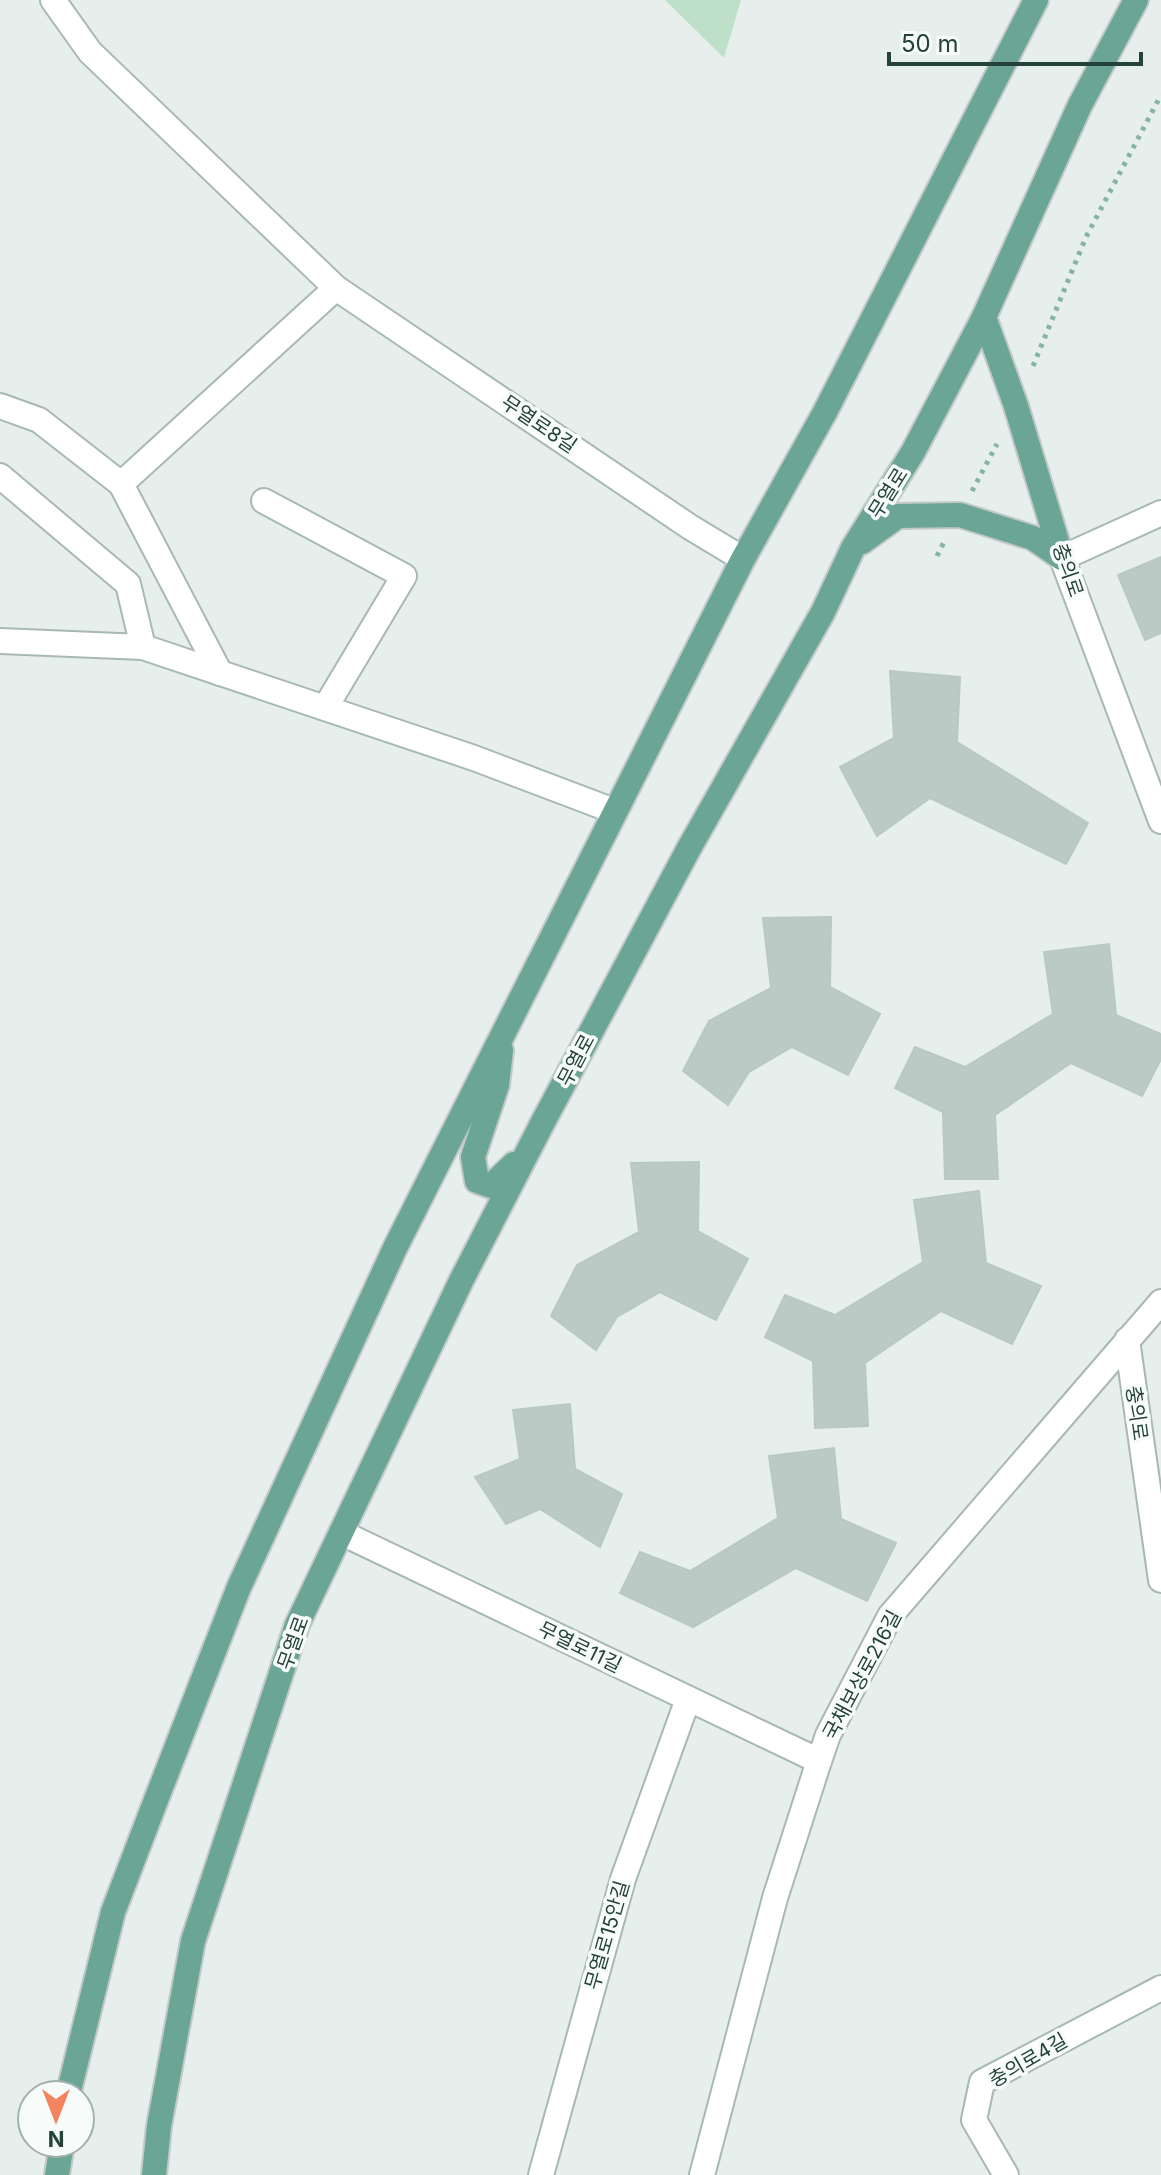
<svg xmlns="http://www.w3.org/2000/svg" width="1161" height="2175" font-family="Inter,'Noto Sans KR',sans-serif">
<rect width="100%" height="100%" fill="#e6efeb"/>
<!-- green -->
<polygon fill="#bfe0c8" points="665,0 741,0 724,58"/>
<!-- building -->
<g fill="#bbcac4" stroke="#b8c9c2" stroke-width="2">
<polygon points="1161,557 1161,633 1145,640 1118,575"/>
<polygon points="890,671 960,677 957,742 1088,823 1066,864 930,798 877,836 840,767 894,738"/>
<polygon points="831,917 830,987 880,1014 848,1075 792,1047 749,1072 728,1105 683,1071 709,1021 771,988 763,918"/>
<polygon points="1109,944 1116,1015 1161,1034 1161,1059 1142,1096 1071,1063 995,1115 998,1179 945,1179 943,1112 895,1088 915,1047 965,1067 1053,1014 1044,952"/>
<polygon points="699,1162 698,1231 748,1259 716,1320 660,1292 617,1317 596,1350 551,1316 577,1265 639,1232 631,1163"/>
<polygon points="979,1191 986,1263 1041,1286 1012,1344 941,1311 865,1363 868,1426 815,1428 813,1361 765,1337 785,1295 835,1315 923,1262 914,1200"/>
<polygon points="570,1404 575,1469 622,1494 600,1547 540,1509 506,1524 475,1477 520,1459 513,1410"/>
<polygon points="834,1448 841,1519 896,1543 867,1601 796,1568 693,1627 620,1593 640,1552 690,1571 778,1518 769,1456"/>
</g>
<g fill="none" stroke-linecap="round" stroke-linejoin="round">
<defs>
<g id="minor">
<polyline points="53,0 90,52 336,288 690,527 743,559"/>
<polyline points="0,406 39,420 121,484 336,288"/>
<polyline points="0,476 128,584 143,647 474,758 614,811"/>
<polyline points="121,484 220,673"/>
<polyline points="264,501 404,576 325,708"/>
<polyline points="1161,513 1062,558 1161,821"/>
<polyline points="0,641 143,647"/>
<polyline points="1127,1340 1161,1580"/>
<polyline points="342,1533 819,1761"/>
<polyline points="541,2175 623,1879 688,1699"/>
<polyline points="702,2175 775,1898 819,1761 828,1735 890,1616 1161,1302"/>
<polyline points="1006,2175 974,2120 982,2082 1161,1988"/>
</g>
<g id="major">
<polyline points="984,317 1016,406 1062,558"/>
<polyline points="862,542 898,516 960,515 1033,538 1062,558"/>
<polyline points="501,1050 497,1085 473,1157 477,1181 491,1186 514,1164"/>
<polyline points="68,2095 113,1912 156,1800 239,1587 395,1248 743,559 825,412 1036,0"/>
<polyline points="57,2175 62,2143"/>
<polyline points="154,2175 159,2126 193,1941 297,1625 461,1281 543,1122 688,850 823,612 853,548 913,452 984,317 1080,105 1136,0"/>
</g>
</defs>
<!-- minor casing -->
<use href="#minor" stroke="#a8b8b2" stroke-width="28"/>
<!-- major casing -->
<use href="#major" stroke="#c2cac8" stroke-width="28"/>
<!-- path -->
<g stroke="#86b3a5" stroke-width="5" stroke-dasharray="4 6" stroke-linecap="butt">
<polyline points="1033,366 1086,237 1161,95"/>
<polyline points="972,491 997,444"/>
<polyline points="937,556 944,542"/>
</g>
<!-- minor -->
<use href="#minor" stroke="#fff" stroke-width="24"/>
<!-- major -->
<use href="#major" stroke="#6aa596" stroke-width="24"/>
</g>
<g text-anchor="middle" stroke-width="7" stroke-linejoin="round" paint-order="stroke">
<!-- street labels -->
<g font-size="20" fill="#24423a" stroke="#f7fbf9">
<text transform="translate(539 424) rotate(34)" y="7">무열로8길</text>
<text transform="translate(888 493) rotate(-58)" y="7">무열로</text>
<text transform="translate(1068 570) rotate(71)" y="7">충의로</text>
<text transform="translate(576 1060) rotate(-62)" y="7">무열로</text>
<text transform="translate(1137 1413) rotate(82)" y="7">충의로</text>
<text transform="translate(293 1643) rotate(-70)" y="7">무열로</text>
<text transform="translate(580 1647) rotate(26)" y="7">무열로11길</text>
<text transform="translate(862 1675) rotate(-62)" y="7">국채보상로216길</text>
<text transform="translate(607 1935) rotate(-74)" y="7">무열로15안길</text>
<text transform="translate(1028 2060) rotate(-30)" y="7">충의로4길</text>
</g>
</g>
<!-- north arrow -->
<g transform="translate(56 2119) rotate(180)"><circle r="38" fill="#f7fbf9" stroke="#a3b1ad" stroke-width="2"/>
<path d="M0-6L14 30L0 20L-14 30Z" fill="#f4845f"/>
<text y="-12" font-size="22" font-weight="bold" text-anchor="middle" fill="#24423a">N</text>
</g>
<!-- scale -->
<path d="M889 52v12h252v-12" fill="none" stroke="#24423a" stroke-width="4"/>
<text x="901" y="52" font-size="24" fill="#24423a" stroke="#f7fbf9" stroke-width="6" paint-order="stroke">50 m</text>
</svg>
